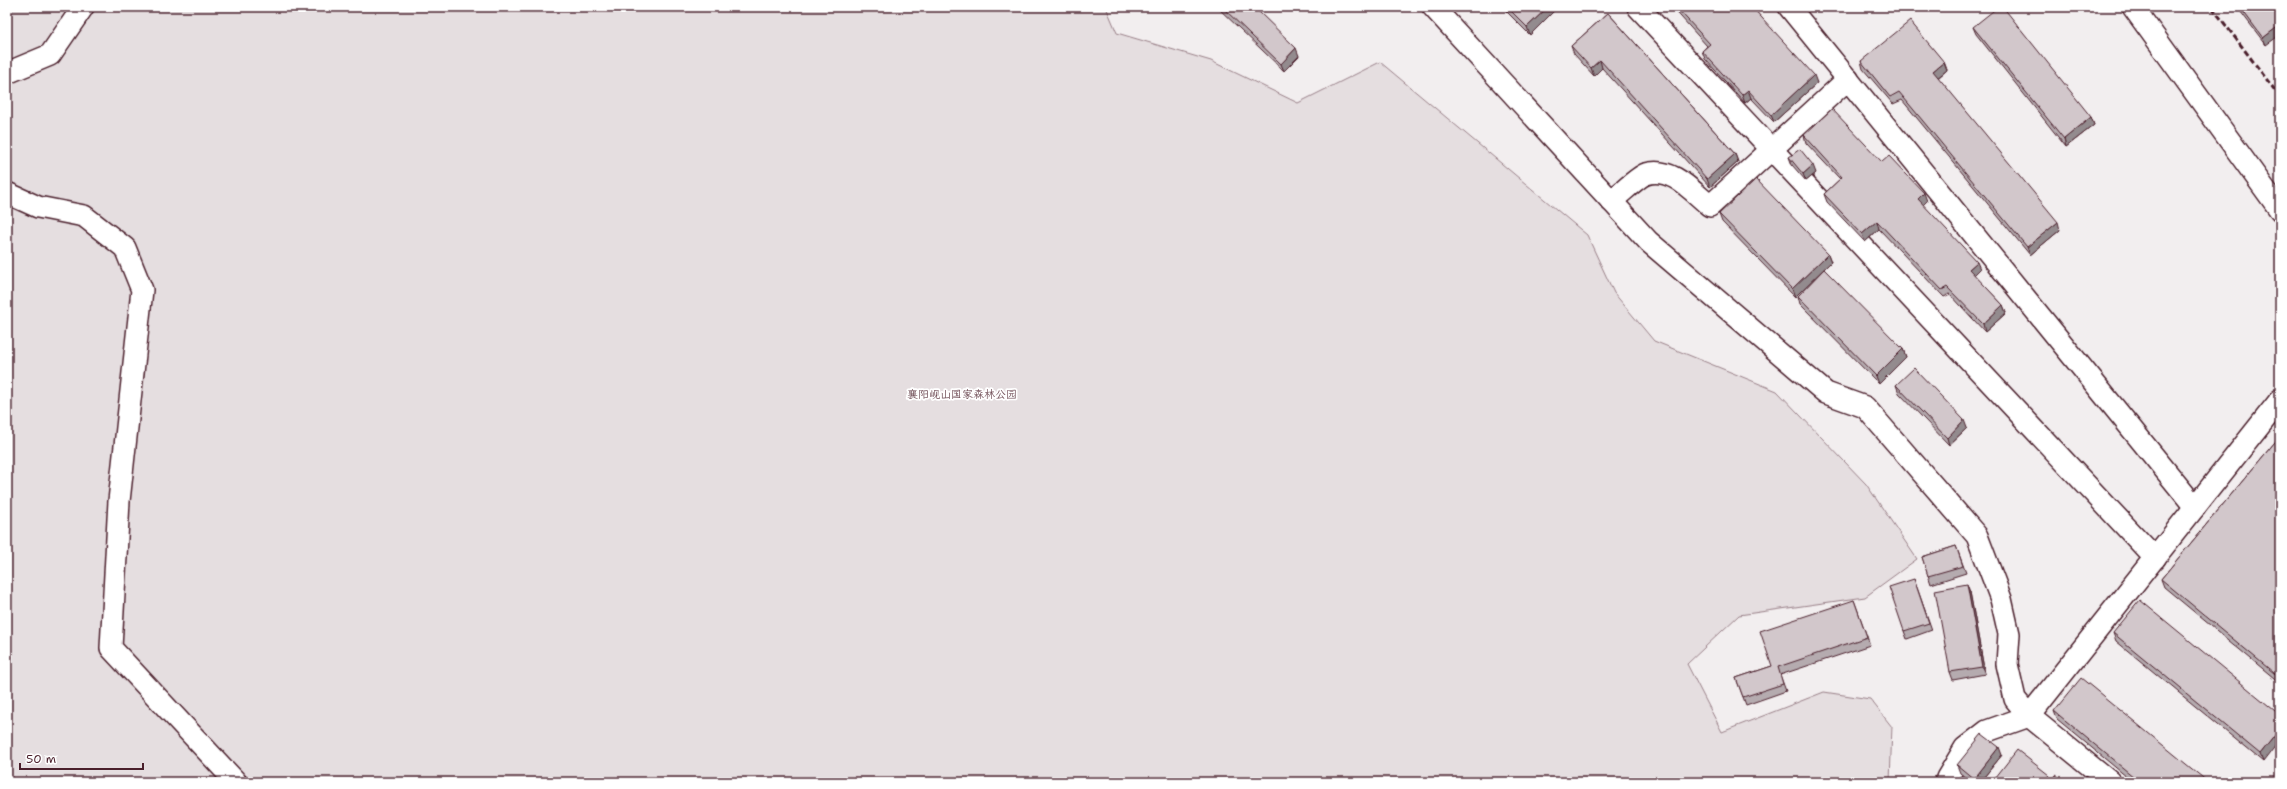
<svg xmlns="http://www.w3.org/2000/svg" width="2287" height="789" font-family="'Shantell Sans','LXGW WenKai TC',sans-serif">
<rect width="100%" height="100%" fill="#fff"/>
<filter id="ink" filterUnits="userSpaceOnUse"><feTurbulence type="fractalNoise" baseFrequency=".025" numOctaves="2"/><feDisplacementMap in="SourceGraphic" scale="8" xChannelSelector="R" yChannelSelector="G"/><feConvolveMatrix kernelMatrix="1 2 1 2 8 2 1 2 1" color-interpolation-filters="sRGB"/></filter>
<g filter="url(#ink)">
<!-- built -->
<polygon fill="#f2eeef" points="1099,7 2280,7 2280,782 1890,782 1893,729 1870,699 1824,692 1722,732 1687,664 1739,615 1865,597 1777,391 1654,341 1614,293 1586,235 1380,62 1298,103 1211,61 1105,29"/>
<!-- green -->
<polygon fill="#e5dee0" stroke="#987e86" points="7,7 1106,7 1117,33 1211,61 1298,103 1380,62 1587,235 1614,293 1654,341 1777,391 1866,484 1917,559 1865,597 1739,615 1687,664 1722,732 1824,692 1870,699 1892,727 1890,782 7,782"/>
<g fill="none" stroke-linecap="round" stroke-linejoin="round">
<defs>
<g id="minor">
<polyline points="1433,7 1649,242 1826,393 1865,407 1977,536 2001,599 2009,634 2007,664 2015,699 2029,716 2280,400"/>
<polyline points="1638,7 2155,558"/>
<polyline points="1789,7 2195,507"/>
<polyline points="2133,7 2280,210"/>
<polyline points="7,73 50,55 83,7"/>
<polyline points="7,193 38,207 84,216 125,248 142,290 119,501 111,648 236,782"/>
<path d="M1611 201C1620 195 1637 177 1646 174 1671 166 1692 191 1710 206L1848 79"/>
<polyline points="1947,782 1947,778 1965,748 1987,731 2029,716 2110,782"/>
</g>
</defs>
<!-- minor casing -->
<use href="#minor" stroke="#4a1f2b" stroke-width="24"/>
<!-- minor -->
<use href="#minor" stroke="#fff" stroke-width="21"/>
<!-- rail -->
<polyline stroke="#4a1f2b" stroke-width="3" stroke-dasharray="6 3" stroke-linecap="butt" points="2212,7 2280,97"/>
</g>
<!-- wall -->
<g fill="#b5abaf" stroke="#4a1f2b">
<polygon points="1217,7 1254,7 1299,56 1284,71"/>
<polygon points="1502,7 1558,7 1530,35"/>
<polygon points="1672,7 1752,7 1817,83 1774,122 1751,98 1745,103 1705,59 1702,51 1707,46"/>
<polygon points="2237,7 2280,7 2266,45"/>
<polygon points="1608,13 1735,154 1738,162 1710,187 1602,68 1594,76 1574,54 1571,46"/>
<polygon points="1973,27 2091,117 2094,125 2066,147 1976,34"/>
<polygon points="1861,61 1944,62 1947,70 1938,78 2060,230 2030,255 1902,100 1893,104 1863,69"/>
<polygon points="1804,135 1882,162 1927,201 1923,205 1980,269 1974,275 2003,305 2006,313 1985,332 1950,294 1944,297 1879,229 1865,242 1827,202 1824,194 1840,179 1806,143"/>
<polygon points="1789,157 1816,173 1806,181 1792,165"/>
<polygon points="1719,214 1828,254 1831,262 1795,297 1722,222"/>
<polygon points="1798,296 1903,349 1906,357 1879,384 1800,304"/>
<polygon points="1896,385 1967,428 1949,445 1899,393"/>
<polygon points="2280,436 2280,683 2164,587 2161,579"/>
<polygon points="1956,546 1966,573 1931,584 1922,557"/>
<polygon points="1914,579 1932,630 1907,639 1904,631"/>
<polygon points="1970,592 1985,674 1953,680 1950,672"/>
<polygon points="1854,600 1870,645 1780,675 1786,691 1746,705 1736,678 1772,666"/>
<polygon points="2113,633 2280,715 2263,762 2116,641"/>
<polygon points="2054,711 2208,782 2133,782 2057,719"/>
<polygon points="2002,755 1980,782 1971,782 1960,773 1957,765"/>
</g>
<!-- shaded-wall -->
<g fill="#938b8e" stroke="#4a1f2b">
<polygon points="1548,7 1558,7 1530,35 1527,27"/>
<polygon points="2280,25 2280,35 2266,45 2263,38"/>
<polygon points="1296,48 1299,56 1284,71 1281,64"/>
<polygon points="1600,60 1602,68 1594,76 1591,68"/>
<polygon points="1944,62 1947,70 1936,79 1933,71"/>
<polygon points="1814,75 1817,83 1774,122 1771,115"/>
<polygon points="1748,90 1751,98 1745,103 1742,95"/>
<polygon points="2091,117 2094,125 2066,147 2064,139"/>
<polygon points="1735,154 1738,162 1710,187 1707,179"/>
<polygon points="1813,165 1816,173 1806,181 1803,174"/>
<polygon points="1924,193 1927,201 1921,207 1918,199"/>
<polygon points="1877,221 1879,229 1865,242 1862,234"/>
<polygon points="2058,222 2060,230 2030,255 2027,247"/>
<polygon points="1828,254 1831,262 1795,297 1792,289"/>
<polygon points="1977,262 1980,269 1972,277 1969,269"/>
<polygon points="2003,305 2006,313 1985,332 1983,324"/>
<polygon points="1903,349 1906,357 1879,384 1876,376"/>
<polygon points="1964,420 1967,428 1949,445 1947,438"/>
<polygon points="1967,584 1970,592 1985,674 1982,667"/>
<polygon points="2280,729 2280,740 2263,762 2260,754"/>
<polygon points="1999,747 2002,755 1980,782 1975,782 1974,779"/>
<polygon points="2049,775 2052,782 2044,782"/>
</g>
<!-- building -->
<g fill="#d2c7cb" stroke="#4a1f2b">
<polygon points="1222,7 1254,7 1296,48 1281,64"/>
<polygon points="1507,7 1548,7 1527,27"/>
<polygon points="1676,7 1752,7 1814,75 1771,115 1748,90 1742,95 1702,51 1710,44"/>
<polygon points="1998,7 2003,7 2091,117 2064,139 1973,27"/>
<polygon points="2240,7 2280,7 2280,25 2263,38"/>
<polygon points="1608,13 1735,154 1707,179 1600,60 1591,68 1571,46"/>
<polygon points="1910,21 1944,62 1933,71 2058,222 2027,247 1899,92 1890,97 1861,61"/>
<polygon points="1832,109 1882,162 1889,156 1924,193 1918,199 1977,262 1969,269 2003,305 1983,324 1947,287 1942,290 1877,221 1862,234 1824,194 1842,177 1804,135"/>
<polygon points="1800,149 1813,165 1803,174 1789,157"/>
<polygon points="1756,179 1828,254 1792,289 1719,214"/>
<polygon points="1824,269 1903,349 1876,376 1798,296"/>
<polygon points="1914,368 1964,420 1947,438 1896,385"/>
<polygon points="2280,436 2280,678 2161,579"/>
<polygon points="1956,546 1963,566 1928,576 1922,557"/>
<polygon points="1914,579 1929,623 1904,631 1889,587"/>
<polygon points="1967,584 1982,667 1950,672 1935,590"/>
<polygon points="1854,600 1867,637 1778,667 1783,684 1743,697 1736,678 1772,666 1760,631"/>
<polygon points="2140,600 2280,715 2280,729 2260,754 2113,633"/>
<polygon points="2081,678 2208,782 2140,782 2054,711"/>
<polygon points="1982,734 1999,747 1974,779 1957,765"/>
<polygon points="2017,750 2049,775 2044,782 1992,782"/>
<polygon points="2056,775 2066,782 2051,782"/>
</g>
</g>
<g text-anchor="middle" stroke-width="3.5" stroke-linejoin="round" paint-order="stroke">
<!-- park labels -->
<g font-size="11" fill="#714f58" stroke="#fff">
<text x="962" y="398">襄阳岘山国家森林公园</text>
</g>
</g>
<!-- margin -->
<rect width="2287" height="789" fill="none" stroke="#fff" stroke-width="24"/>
<rect x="12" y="12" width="2263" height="765" fill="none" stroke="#4a1f2b" stroke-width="1.5" filter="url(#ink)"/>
<!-- scale -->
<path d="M20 763v6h123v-6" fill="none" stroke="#4a1f2b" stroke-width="2"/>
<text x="26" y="763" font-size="12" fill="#4a1f2b" stroke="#ffffff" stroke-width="3" paint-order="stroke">50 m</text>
</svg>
